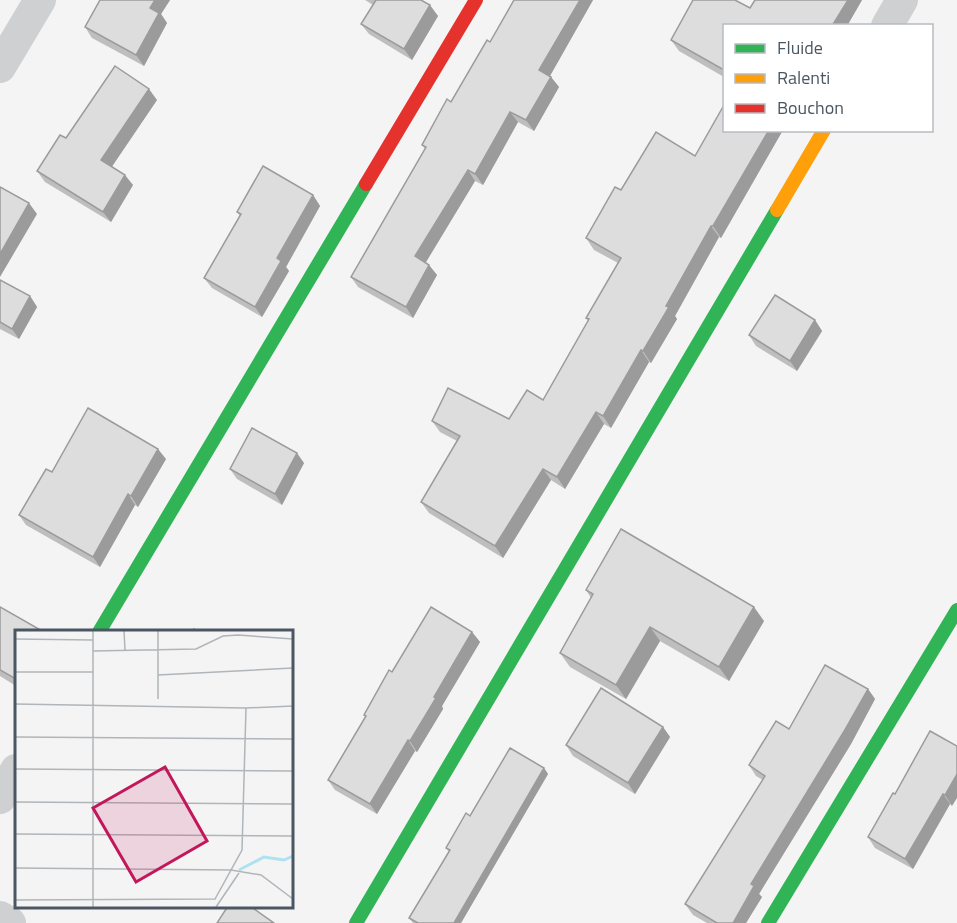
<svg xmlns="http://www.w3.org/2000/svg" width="957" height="923" font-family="'Titillium Web',sans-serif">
<rect width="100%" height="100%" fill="#f4f4f4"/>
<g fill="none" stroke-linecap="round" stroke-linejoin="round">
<!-- street -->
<g stroke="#ced0d2" stroke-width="32">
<polyline points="887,26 902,0"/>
<polyline points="0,67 40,0"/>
<polyline points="0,798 16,770"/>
<polyline points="0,917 10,923"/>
</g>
<!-- fast -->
<g stroke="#30b455" stroke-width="14">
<polyline points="99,632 366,184"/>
<polyline points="356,923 777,210"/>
<polyline points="768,923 957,610"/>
</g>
<!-- slow -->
<polyline stroke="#ff9f0a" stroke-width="14" points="777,210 824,130"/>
<!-- jam -->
<polyline stroke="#e5322d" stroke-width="14" points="366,184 476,0"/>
</g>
<!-- wall -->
<g fill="#bebebf">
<polygon points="100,0 170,0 161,14 167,23 144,66 92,38 85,27"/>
<polygon points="365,0 421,0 438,16 412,60 369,34 361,24 373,5"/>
<polygon points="514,0 593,0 550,76 559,87 534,131 518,122 483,185 475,181 426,262 437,275 413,318 358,287 351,277 425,149 422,145 490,42"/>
<polygon points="862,0 847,26 724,26 724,77 679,51 671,40 750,8"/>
<polygon points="157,100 112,166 133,185 111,222 45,182 37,171"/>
<polygon points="724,130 783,130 721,238 719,237 675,316 677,319 651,363 649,362 611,428 604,424 565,489 551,480 503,558 429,513 421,502 457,441 440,432 432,421 509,419 543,400 588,321 586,318 618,263 594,250 586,238 621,190 695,156"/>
<polygon points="313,195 320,206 286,267 289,271 262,317 212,288 204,278 240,216 237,212"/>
<polygon points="0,280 30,296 37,307 19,339 0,329"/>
<polygon points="815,320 822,331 797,371 756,346 749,335"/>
<polygon points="166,459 138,507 135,505 100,567 26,525 19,515 52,472"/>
<polygon points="304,463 282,505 237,479 230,469"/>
<polygon points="586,590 764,621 729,681 660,641 626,699 570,667 560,653 591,598"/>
<polygon points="0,607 16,632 16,686 0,676"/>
<polygon points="472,632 480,642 442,706 443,709 417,752 415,751 377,814 335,790 328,780 365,717 364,715 392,672"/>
<polygon points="868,689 875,699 851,744 759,894 762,897 746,923 707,923 693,915 685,904 763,780 756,776 749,765 789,729"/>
<polygon points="663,727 670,737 635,794 573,756 566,745"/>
<polygon points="930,731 952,806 950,804 913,869 875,848 868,837 895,794"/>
<polygon points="544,768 548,774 461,923 413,923 409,918 449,852 446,848 470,816"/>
</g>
<!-- shaded-wall -->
<g fill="#9b9b9b">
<polygon points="155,0 170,0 161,14 167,23 144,66 136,55 150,8"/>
<polygon points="580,0 593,0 547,81 539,70"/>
<polygon points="848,0 862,0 847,26 832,26"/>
<polygon points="430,5 438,16 412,60 404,49"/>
<polygon points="551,77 559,87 534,131 526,120"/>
<polygon points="149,89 157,100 109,171 101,160"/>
<polygon points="510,112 518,122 483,185 475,174"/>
<polygon points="769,130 783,130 721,238 713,226"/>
<polygon points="468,170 475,181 423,267 415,256"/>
<polygon points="125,175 133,185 111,222 103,212"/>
<polygon points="313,195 320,206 286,267 289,271 262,317 255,307 277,258"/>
<polygon points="29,203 37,214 0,277 0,254"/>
<polygon points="711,226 719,237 675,316 677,319 651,363 643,351 666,306"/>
<polygon points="429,265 437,275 413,318 406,307"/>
<polygon points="30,296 37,307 19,339 12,329"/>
<polygon points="815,320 822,331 797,371 790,361"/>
<polygon points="641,350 649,362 611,428 603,416"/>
<polygon points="596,412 604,424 565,489 557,477"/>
<polygon points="158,449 166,459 138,507 131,496"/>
<polygon points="297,453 304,463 282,505 275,494"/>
<polygon points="543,469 551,480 503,558 495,546"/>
<polygon points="128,494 135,505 100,567 93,557"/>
<polygon points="754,607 764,621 729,681 719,667"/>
<polygon points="650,627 660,641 626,699 616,685"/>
<polygon points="472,632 480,642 442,706 443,709 417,752 410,741 434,697"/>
<polygon points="868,689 875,699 851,744 759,894 762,897 746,923 733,923 751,884"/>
<polygon points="663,727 670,737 635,794 628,783"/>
<polygon points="408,740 415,751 377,814 370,804"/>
<polygon points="544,768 548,774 461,923 454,923"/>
<polygon points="957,774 957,798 952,806 945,795"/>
<polygon points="943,794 950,804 913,869 905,859"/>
</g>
<!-- building -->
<g fill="#ddddde" stroke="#9b9b9b" stroke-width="1.5">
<polygon points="100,0 155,0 150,8 159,13 136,55 85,27"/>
<polygon points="376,0 421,0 430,5 404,49 361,24"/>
<polygon points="514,0 580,0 539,70 551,77 526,120 510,112 475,174 468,170 415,256 429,265 406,307 351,277 426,147 422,145 447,99 451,102 487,40 490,42"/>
<polygon points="693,0 735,0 750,8 755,0 848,0 832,26 724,26 724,70 671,40"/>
<polygon points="115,66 149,89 101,160 125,175 103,212 37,171 60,135 66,138"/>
<polygon points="724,105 724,130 769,130 713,226 711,226 666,306 669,307 643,351 641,350 603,416 596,412 557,477 543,469 495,546 421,502 460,436 432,421 448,388 509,419 527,390 543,400 589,319 586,318 621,258 586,238 615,187 621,190 656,132 695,156"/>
<polygon points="263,166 313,195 277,258 281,261 255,307 204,278 241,214 237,212"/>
<polygon points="0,187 29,203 0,254"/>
<polygon points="0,280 30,296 12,329 0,322"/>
<polygon points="775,295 815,320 790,361 749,335"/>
<polygon points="88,408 158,449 131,496 128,494 93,557 19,515 46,469 52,472"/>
<polygon points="252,428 297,453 275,494 230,469"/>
<polygon points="621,529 754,607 719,667 650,627 616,685 560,653 593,594 586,590"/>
<polygon points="0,607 44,632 16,632 16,679 0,670"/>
<polygon points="431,607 472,632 434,697 436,698 410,741 408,740 370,804 328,780 366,716 364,715 389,670 392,672"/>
<polygon points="194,629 199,632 192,632"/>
<polygon points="825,665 868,689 843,733 751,884 754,886 733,923 717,923 685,904 765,776 749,765 776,721 789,729"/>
<polygon points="601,688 663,727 628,783 566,745"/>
<polygon points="930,731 957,746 957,774 945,795 943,794 905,859 868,837 893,793 895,794"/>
<polygon points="510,748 544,768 454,923 418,923 409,918 450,850 446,848 466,813 470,816"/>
<polygon points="228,906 250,906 274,923 217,923"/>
</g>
<!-- overview -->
<g transform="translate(15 630)">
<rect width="278" height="278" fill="#f4f4f4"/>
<path fill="none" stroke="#aee2f0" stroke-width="3" d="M224 240 249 227 269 230 278 226"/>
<path fill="none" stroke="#b0b5b9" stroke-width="1.5" d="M78 1V277M109 1 110 20M143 1V69M0 9 78 10M78 21 181 19 208 6 223 5 278 9M0 42H78M143 45 278 38M0 74 231 78M0 107 278 109M0 139 278 141M0 172 278 174M0 204 278 206M0 238 216 240 246 245 278 269M0 270 200 269 227 220 231 78 278 76M201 277 224 243"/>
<path fill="#c2185b" fill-opacity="0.15" stroke="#c2185b" stroke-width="3" d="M150 137 192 211 121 252 78 178Z"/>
<rect width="278" height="278" fill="none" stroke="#4a5661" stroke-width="3"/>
</g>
<!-- legend -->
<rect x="723" y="24" width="210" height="108" fill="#ffffff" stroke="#b7bbc0" stroke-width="1.5"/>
<rect x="735" y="44" width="30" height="9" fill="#30b455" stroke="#b7bbc0" stroke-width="1.5"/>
<text x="777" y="54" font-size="18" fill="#4a5661">Fluide</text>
<rect x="735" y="74" width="30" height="9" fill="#ff9f0a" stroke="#b7bbc0" stroke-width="1.5"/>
<text x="777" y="84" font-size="18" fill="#4a5661">Ralenti</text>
<rect x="735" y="104" width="30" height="9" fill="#e5322d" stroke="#b7bbc0" stroke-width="1.5"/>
<text x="777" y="114" font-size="18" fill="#4a5661">Bouchon</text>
</svg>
